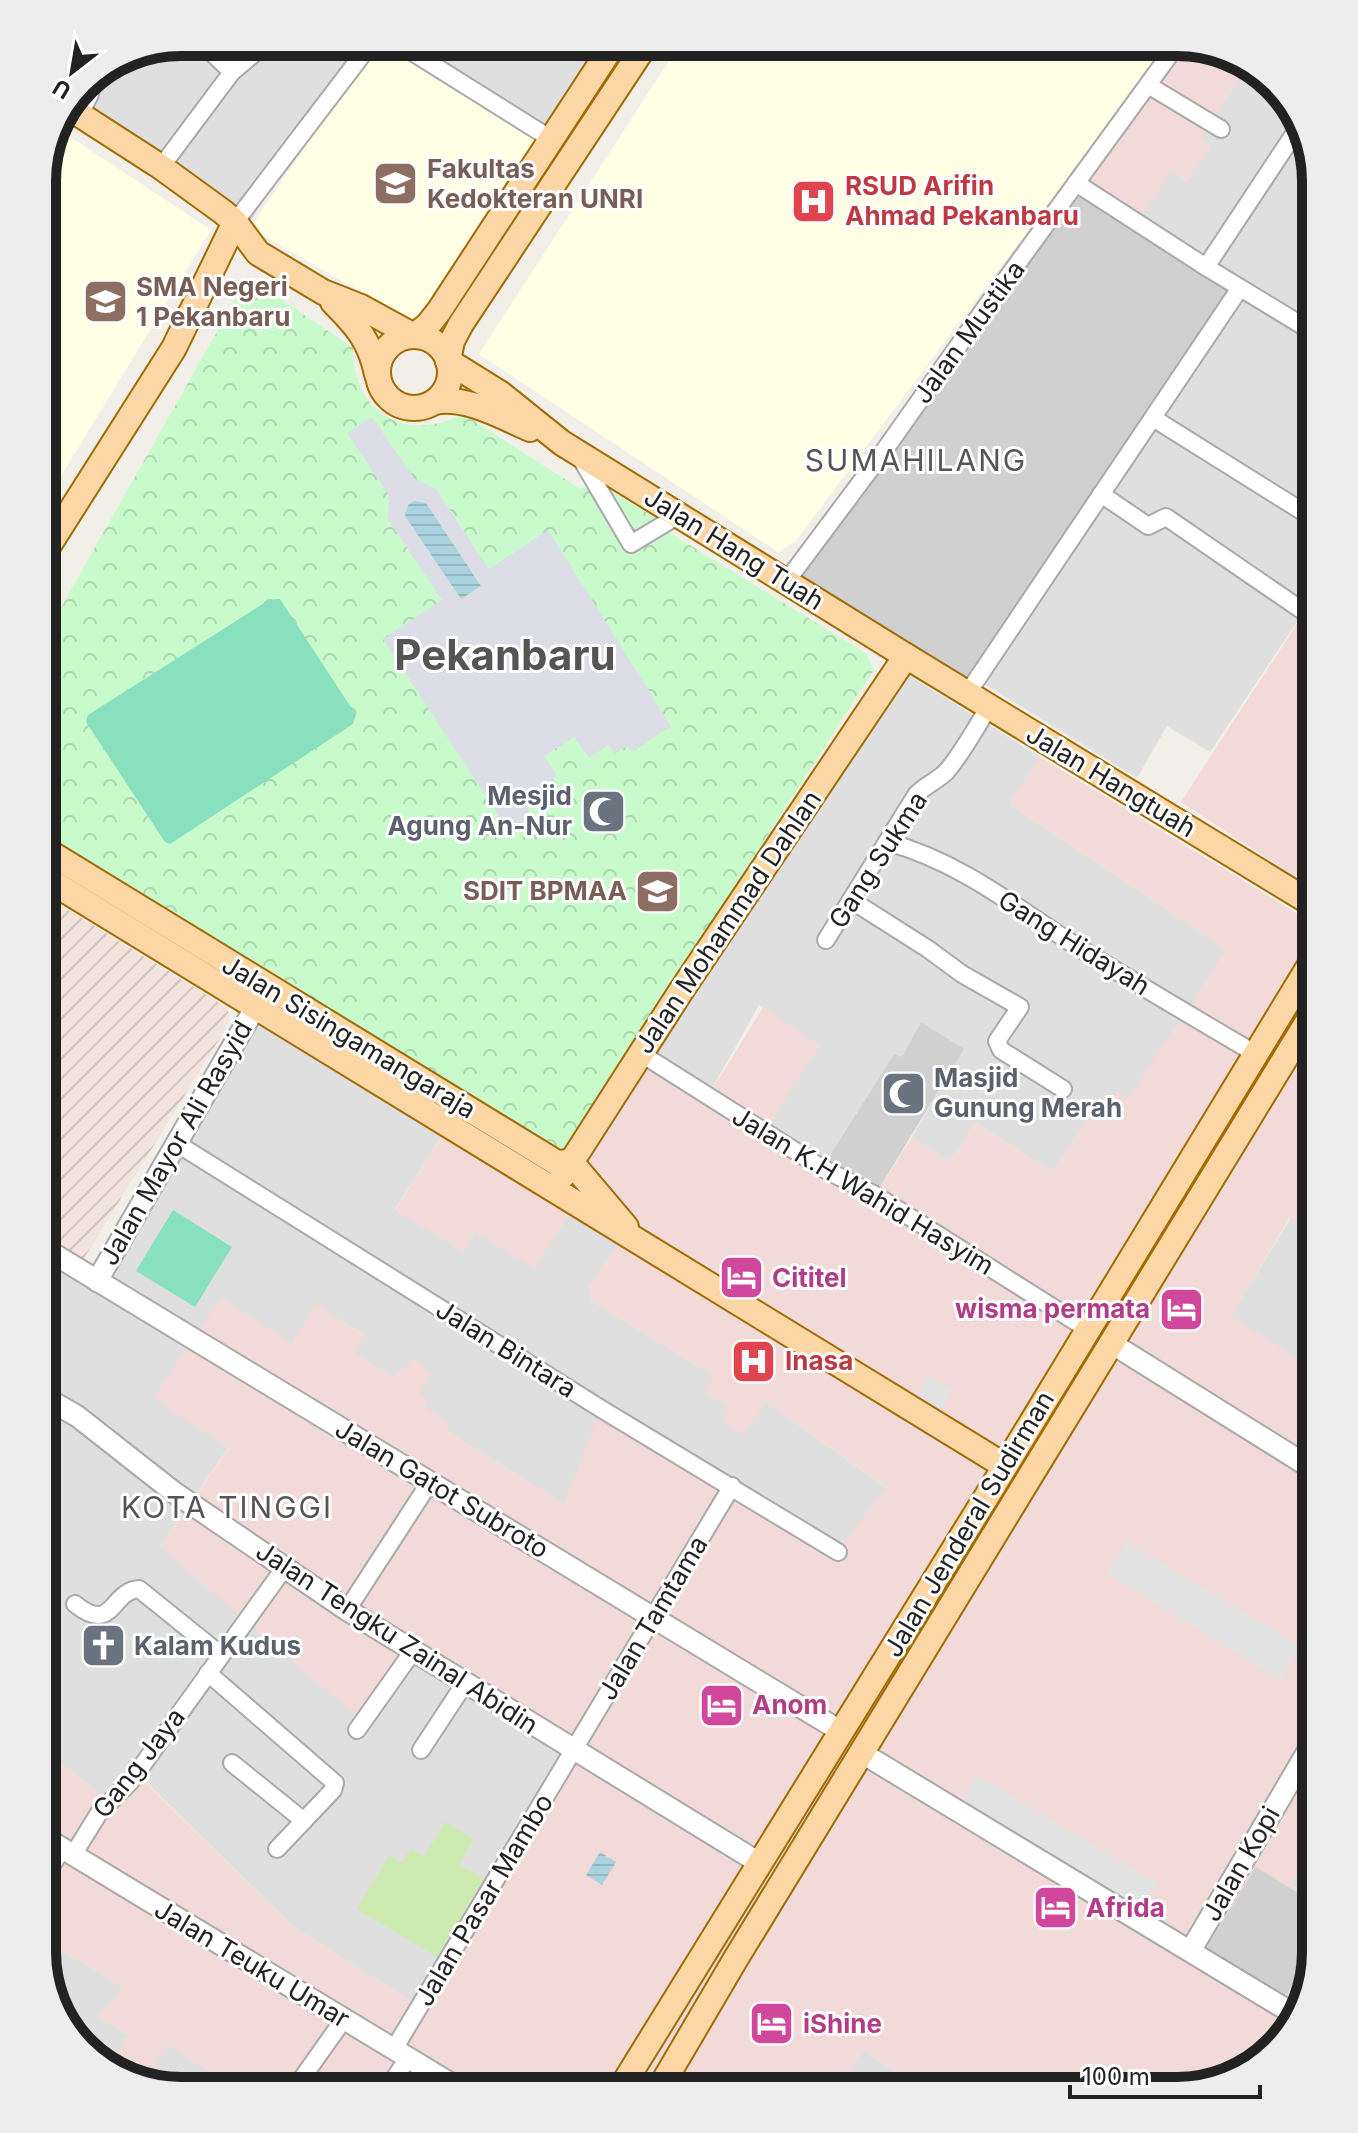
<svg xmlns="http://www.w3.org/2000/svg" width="1358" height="2133" font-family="Inter,sans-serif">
<defs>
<pattern id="military-furrows" width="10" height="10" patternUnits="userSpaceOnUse" patternTransform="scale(2)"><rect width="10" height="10" fill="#f3e3dd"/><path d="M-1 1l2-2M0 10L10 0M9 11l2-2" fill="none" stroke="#d0c2bd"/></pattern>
<pattern id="park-crowns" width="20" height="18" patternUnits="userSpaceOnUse" patternTransform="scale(2)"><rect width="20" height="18" fill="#c8facc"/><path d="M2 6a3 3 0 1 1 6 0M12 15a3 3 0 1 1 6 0" fill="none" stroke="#acd6af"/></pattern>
<pattern id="water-rules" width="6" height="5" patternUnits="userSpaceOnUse" patternTransform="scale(2)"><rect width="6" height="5" fill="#aad3df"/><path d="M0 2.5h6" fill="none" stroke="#92b5bf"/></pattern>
</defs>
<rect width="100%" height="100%" fill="#f2efe9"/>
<!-- residential -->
<g fill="#e0dfdf">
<polygon points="605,48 548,136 410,50"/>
<polygon points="370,50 352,69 249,223 74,103 83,82 128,52"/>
<polygon points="1249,63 1254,65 1301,119 1316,181 1316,617 1305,610 1210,752 1167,726 1137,778 975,678 1239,283 1140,220 1170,171 1187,182 1210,146 1200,139"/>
<polygon points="904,672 1040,757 1009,804 1227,950 1128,1099 1096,1121 1089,1117 1053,1172 976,1123 950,1162 912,1137 963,1049 921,1022 902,1058 894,1054 822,1168 764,1131 819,1046 759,1005 708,1096 648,1058"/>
<polygon points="256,1006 449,1125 395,1209 463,1252 475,1231 535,1268 569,1214 618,1244 589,1288 592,1301 714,1376 729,1408 722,1421 766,1402 887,1488 839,1551 564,1504 445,1430 424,1407 419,1393 414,1360 393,1378 354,1353 363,1334 316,1305 229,1447 160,1547 413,1651 574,1750 420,2007 292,1926 143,1779 119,1807 42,1750 42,1247 96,1280"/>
<polygon points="1290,1219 1312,1232 1316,1226 1316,1371 1230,1317"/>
<polygon points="1316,1845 1316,1900 1291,1885"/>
<polygon points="42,1939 124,1987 99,2017 129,2035 116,2058 167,2044 214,2074 204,2091 172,2091 104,2068 57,2014 42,1952"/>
<polygon points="863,2050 912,2082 906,2091 837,2091"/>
</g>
<!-- commercial -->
<g fill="#f2dad9">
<polygon points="1189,43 1249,63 1200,139 1210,146 1188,182 1170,172 1140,220 1085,186"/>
<polygon points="1302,616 1316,626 1316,888 1311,887 1181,802"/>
<polygon points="1040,757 1316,925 1316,1226 1312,1232 1289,1219 1231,1316 1316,1371 1316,1845 1291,1885 1316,1900 1316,1953 1293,2029 1239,2076 1177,2091 1121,2091 1113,2086 1110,2091 906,2091 911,2081 863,2050 837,2091 801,2091 777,2076 768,2091 204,2091 214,2074 167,2044 148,2077 116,2058 129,2035 98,2017 124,1987 42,1939 42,1750 119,1807 142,1779 292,1926 420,2007 574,1751 413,1651 363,1722 160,1547 229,1448 153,1398 221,1298 292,1343 316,1304 364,1335 355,1353 393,1378 414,1359 432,1373 419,1393 428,1400 424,1407 450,1423 445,1430 564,1504 601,1408 839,1550 886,1487 766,1402 744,1434 722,1420 729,1408 704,1392 714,1376 592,1301 589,1288 618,1244 569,1214 535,1269 475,1231 463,1252 395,1210 449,1125 554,1190 642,1050 708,1096 764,1006 820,1046 764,1131 875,1195 912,1137 950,1162 976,1123 1053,1172 1089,1117 1096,1121 1118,1091 1128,1098 1227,950 1009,804"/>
</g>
<!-- education -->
<g fill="#ffffe5">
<polygon points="1168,43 795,542 778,552 479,354 678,47"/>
<polygon points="394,50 412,59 541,140 423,315 411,319 405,317 250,228 356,71 375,52"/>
<polygon points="61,131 211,230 42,507 42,172"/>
</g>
<!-- religious -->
<g fill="#d0d0d0">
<polygon points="1079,192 1229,291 970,681 797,575"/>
<polygon points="921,1022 964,1049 875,1195 822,1168 894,1054 902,1057"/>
<polygon points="1256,1867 1316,1904 1316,1946 1285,1997 1206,1948"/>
</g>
<!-- military -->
<polygon fill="url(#military-furrows)" points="42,894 215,1000 228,1010 229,1018 227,1027 81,1263 42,1239"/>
<!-- grass -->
<polygon fill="#cdebb0" points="445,1822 474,1840 459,1864 484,1879 437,1957 357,1909 389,1855 402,1863 410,1849 424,1857"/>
<!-- park -->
<path fill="url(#park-crowns)" d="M248 277 353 348C352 413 406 444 463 414L579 488 604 487 656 518 667 531 867 654 874 670 565 1151 42 835V641Z"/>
<!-- pitch -->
<g fill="#88e0be">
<polygon points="280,599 356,715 353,724 170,844 165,842 86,722 88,715 269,600"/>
<polygon points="173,1210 232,1247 195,1307 136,1271"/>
</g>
<!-- parking -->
<g fill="#e2e2e2">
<polygon points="928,1376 953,1390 939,1413 915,1398"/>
<polygon points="1127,1542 1301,1646 1281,1680 1107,1574"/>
<polygon points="977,1775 1157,1883 1139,1913 960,1804"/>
</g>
<!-- plaza -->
<path fill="#dddde8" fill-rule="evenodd" d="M372 417 414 478 436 489 489 569 548 530 671 726 632 752 627 746 615 754 608 745 589 758 574 737 544 756 557 776 551 780 554 786 531 802 528 811 530 818 508 830 383 639 442 600 388 520 389 496 347 433ZM426 503 481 585 461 599 405 516V512Z"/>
<!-- water -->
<g fill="url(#water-rules)">
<polygon points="414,501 426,503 481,586 461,599 405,516 408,505"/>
<polygon points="600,1852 616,1862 602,1885 586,1875"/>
</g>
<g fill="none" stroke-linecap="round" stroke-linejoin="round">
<defs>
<g id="minor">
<polyline points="409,50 551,139"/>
<polyline points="211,52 232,72"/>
<polyline points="1148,85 1221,129"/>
<polyline points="80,115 90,94 93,75"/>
<polyline points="161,167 232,72 257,51"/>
<polyline points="1076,183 1206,267 1316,334"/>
<polyline points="235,222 366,50"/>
<polyline points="1206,267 1302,122"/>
<polyline points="1153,418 1316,520"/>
<polyline points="580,457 631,544 679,515"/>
<polyline points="1101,494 1148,526 1166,517 1316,620"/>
<polyline points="786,582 881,455 988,304 1179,42"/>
<polyline points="967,694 1240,288"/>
<path d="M887 842C958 861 1013 905 1073 944 1133 982 1195 1018 1256 1054"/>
<polyline points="851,900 928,949 962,974 1020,1007 997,1041 1001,1050 1063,1089"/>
<path d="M826 940 916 795C925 785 937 781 946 772 962 754 976 727 989 707"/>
<polyline points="642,1050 648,1058 822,1168 875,1195 1087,1329"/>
<polyline points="176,1143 603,1410 838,1552"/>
<path d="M75 1604C114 1635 110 1591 139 1589L221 1655"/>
<polyline points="347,1610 430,1482"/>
<polyline points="208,1673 335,1783 333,1790 277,1849"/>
<polyline points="357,1730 413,1651"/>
<polyline points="421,1750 465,1683"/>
<polyline points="232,1763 304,1821"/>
<polyline points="73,1855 99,1813 131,1781 285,1567"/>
<polyline points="42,1880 63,1848"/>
<polyline points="394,2049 732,1486"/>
<polyline points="293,2091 344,2019"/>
<polyline points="386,2091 408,2058"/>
</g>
<g id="tertiary">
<polyline points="42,1247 842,1732"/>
<polyline points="97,1281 256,1006"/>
<polyline points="1111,1343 1316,1471"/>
<polyline points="42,1400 56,1404 77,1416 175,1493 347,1610 761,1864"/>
<polyline points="862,1753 1297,2016"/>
<polyline points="42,1836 463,2091"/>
<polyline points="1191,1950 1316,1737"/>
</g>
<g id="primary">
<polyline points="71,109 161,167 223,212 235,222 258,253 323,292 361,307 414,336"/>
<path d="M333 302C357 326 370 341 377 374"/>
<circle cx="414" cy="372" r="36"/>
<polyline points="414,336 428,325 439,311 611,48"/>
<polyline points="448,361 501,394 562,443 906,656 1316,906"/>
<polyline points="448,361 452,341 461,324 644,47"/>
<path d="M434 402C464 395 503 417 530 429"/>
<polyline points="42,556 174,348 235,222"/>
<polyline points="42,848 557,1163 571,1162 626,1227"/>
<polyline points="42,876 1005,1466"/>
<polyline points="563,1175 681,991 906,656"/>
<polyline points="619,2091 990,1491 1316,955"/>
<polyline points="658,2091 735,1960 1316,1008"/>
</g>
</defs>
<!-- minor casing -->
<use href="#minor" stroke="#a9a9a9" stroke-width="20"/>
<!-- tertiary casing -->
<use href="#tertiary" stroke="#a9a9a9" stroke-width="24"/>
<!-- primary casing -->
<use href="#primary" stroke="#a06b00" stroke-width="28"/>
<!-- minor -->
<use href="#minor" stroke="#fff" stroke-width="16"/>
<!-- tertiary -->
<use href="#tertiary" stroke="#fff" stroke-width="20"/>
<!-- primary -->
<use href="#primary" stroke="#fcd6a4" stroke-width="24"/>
</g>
<!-- icons -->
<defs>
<symbol id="university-square" viewBox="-11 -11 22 22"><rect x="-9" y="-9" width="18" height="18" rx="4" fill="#8d6e63" stroke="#fff"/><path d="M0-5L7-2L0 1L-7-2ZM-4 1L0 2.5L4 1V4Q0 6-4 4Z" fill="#fff"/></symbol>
<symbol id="hospital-square" viewBox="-11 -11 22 22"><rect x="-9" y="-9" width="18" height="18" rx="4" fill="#e0444e" stroke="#fff"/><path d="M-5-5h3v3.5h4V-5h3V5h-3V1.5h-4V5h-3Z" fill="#fff"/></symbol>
<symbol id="school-square" viewBox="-11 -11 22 22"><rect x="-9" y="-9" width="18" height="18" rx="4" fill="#8d6e63" stroke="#fff"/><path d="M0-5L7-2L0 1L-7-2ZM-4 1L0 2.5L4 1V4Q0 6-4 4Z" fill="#fff"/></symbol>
<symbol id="mosque-square" viewBox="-11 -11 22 22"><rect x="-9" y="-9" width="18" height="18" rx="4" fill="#6b7280" stroke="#fff"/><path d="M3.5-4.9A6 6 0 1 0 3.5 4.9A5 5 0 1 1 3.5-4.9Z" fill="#fff"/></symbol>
<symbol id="hotel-square" viewBox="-11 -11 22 22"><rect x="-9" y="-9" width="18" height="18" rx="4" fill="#d1479c" stroke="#fff"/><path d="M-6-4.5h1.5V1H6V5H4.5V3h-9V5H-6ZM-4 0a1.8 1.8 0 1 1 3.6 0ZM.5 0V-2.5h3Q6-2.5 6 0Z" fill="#fff"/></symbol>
<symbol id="church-square" viewBox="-11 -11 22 22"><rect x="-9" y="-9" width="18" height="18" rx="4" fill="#6b7280" stroke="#fff"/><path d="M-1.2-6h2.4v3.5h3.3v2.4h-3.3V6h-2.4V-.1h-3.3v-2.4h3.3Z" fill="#fff"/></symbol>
</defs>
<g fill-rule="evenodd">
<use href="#university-square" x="370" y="158" width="51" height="51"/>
<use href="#hospital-square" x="788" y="176" width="51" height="51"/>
<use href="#school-square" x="80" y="276" width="51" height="51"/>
<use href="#mosque-square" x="578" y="786" width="51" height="51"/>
<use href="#school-square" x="632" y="866" width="51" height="51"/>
<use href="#mosque-square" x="878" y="1068" width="51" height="51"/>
<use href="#hotel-square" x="716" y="1252" width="51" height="51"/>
<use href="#hotel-square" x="1156" y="1284" width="51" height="51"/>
<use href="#hospital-square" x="728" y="1336" width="51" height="51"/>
<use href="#church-square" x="78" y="1620" width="51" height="51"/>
<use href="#hotel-square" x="696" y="1680" width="51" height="51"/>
<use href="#hotel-square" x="1030" y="1882" width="51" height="51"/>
<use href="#hotel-square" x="746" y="1998" width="51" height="51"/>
</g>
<g text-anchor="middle" stroke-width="6" stroke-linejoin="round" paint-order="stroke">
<!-- education labels -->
<g font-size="26" font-weight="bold" fill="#785e54" stroke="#fff" text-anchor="start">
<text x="427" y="178">Fakultas<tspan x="427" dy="30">Kedokteran UNRI</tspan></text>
<text x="136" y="296">SMA Negeri<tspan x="136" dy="30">1 Pekanbaru</tspan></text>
<text x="627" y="900" text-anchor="end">SDIT BPMAA</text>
</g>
<!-- health labels -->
<g font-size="26" font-weight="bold" fill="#be3a42" stroke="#fff" text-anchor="start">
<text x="845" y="195">RSUD Arifin<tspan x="845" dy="30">Ahmad Pekanbaru</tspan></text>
<text x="785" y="1370">Inasa</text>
</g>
<!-- street labels -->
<g font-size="26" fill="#222" stroke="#fff">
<text transform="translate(969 332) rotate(-54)" y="9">Jalan Mustika</text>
<text transform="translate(734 549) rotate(32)" y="9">Jalan Hang Tuah</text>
<text transform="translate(1111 781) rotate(31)" y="9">Jalan Hangtuah</text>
<text transform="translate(878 860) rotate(-57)" y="9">Gang Sukma</text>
<text transform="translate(728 922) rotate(-56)" y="9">Jalan Mohammad Dahlan</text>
<text transform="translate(1074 943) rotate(32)" y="9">Gang Hidayah</text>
<text transform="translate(349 1037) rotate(31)" y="9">Jalan Sisingamangaraja</text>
<text transform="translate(176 1143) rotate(-60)" y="9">Jalan Mayor Ali Rasyid</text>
<text transform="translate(863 1191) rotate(31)" y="9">Jalan K.H Wahid Hasyim</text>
<text transform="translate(506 1349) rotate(32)" y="9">Jalan Bintara</text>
<text transform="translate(442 1489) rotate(31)" y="9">Jalan Gatot Subroto</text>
<text transform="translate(969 1524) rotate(-59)" y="9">Jalan Jenderal Sudirman</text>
<text transform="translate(653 1618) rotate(-59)" y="9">Jalan Tamtama</text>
<text transform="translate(397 1638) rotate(33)" y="9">Jalan Tengku Zainal Abidin</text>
<text transform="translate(139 1763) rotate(-52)" y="9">Gang Jaya</text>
<text transform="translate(1241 1864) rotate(-60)" y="9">Jalan Kopi</text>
<text transform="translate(484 1900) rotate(-59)" y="9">Jalan Pasar Mambo</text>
<text transform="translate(252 1964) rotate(31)" y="9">Jalan Teuku Umar</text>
</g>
<!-- worship labels -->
<g font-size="26" font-weight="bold" fill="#5b616d" stroke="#fff" text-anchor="start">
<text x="572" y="805" text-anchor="end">Mesjid<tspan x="572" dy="30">Agung An-Nur</tspan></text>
<text x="934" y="1087">Masjid<tspan x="934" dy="30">Gunung Merah</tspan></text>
<text x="134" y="1655">Kalam Kudus</text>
</g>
<!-- hotel labels -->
<g font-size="26" font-weight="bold" fill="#b23c85" stroke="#fff" text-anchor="start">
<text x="772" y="1287">Cititel</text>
<text x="1150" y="1318" text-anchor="end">wisma permata</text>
<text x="752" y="1714">Anom</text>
<text x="1086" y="1917">Afrida</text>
<text x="803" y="2033">iShine</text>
</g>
<!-- quarter labels -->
<g font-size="30" letter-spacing="2" fill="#555" stroke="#fff">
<text x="916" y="471">SUMAHILANG</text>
<text x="227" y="1518">KOTA TINGGI</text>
</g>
<!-- town labels -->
<g font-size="42" font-weight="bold" fill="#555" stroke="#fff">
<text x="505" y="670">Pekanbaru</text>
</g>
</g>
<!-- crop -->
<path d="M0 0H1358V2133H0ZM181 56H1177A125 125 0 0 1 1302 181V1952A125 125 0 0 1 1177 2077H181A125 125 0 0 1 56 1952V181A125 125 0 0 1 181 56Z" fill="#ededed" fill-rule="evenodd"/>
<path fill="none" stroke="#222" stroke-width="10" d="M181 56H1177A125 125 0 0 1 1302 181V1952A125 125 0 0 1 1177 2077H181A125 125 0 0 1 56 1952V181A125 125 0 0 1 181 56Z"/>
<!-- north arrow -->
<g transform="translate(72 72) rotate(211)" stroke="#ffffff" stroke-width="6" paint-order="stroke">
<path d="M0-6L14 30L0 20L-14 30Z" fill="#222222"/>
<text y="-12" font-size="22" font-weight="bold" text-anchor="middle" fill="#222222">U</text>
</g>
<!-- scale -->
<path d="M1070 2085v12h190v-12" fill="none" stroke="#222222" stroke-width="4"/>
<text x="1082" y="2085" font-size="24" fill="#222222" stroke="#ffffff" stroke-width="6" paint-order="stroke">100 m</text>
</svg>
